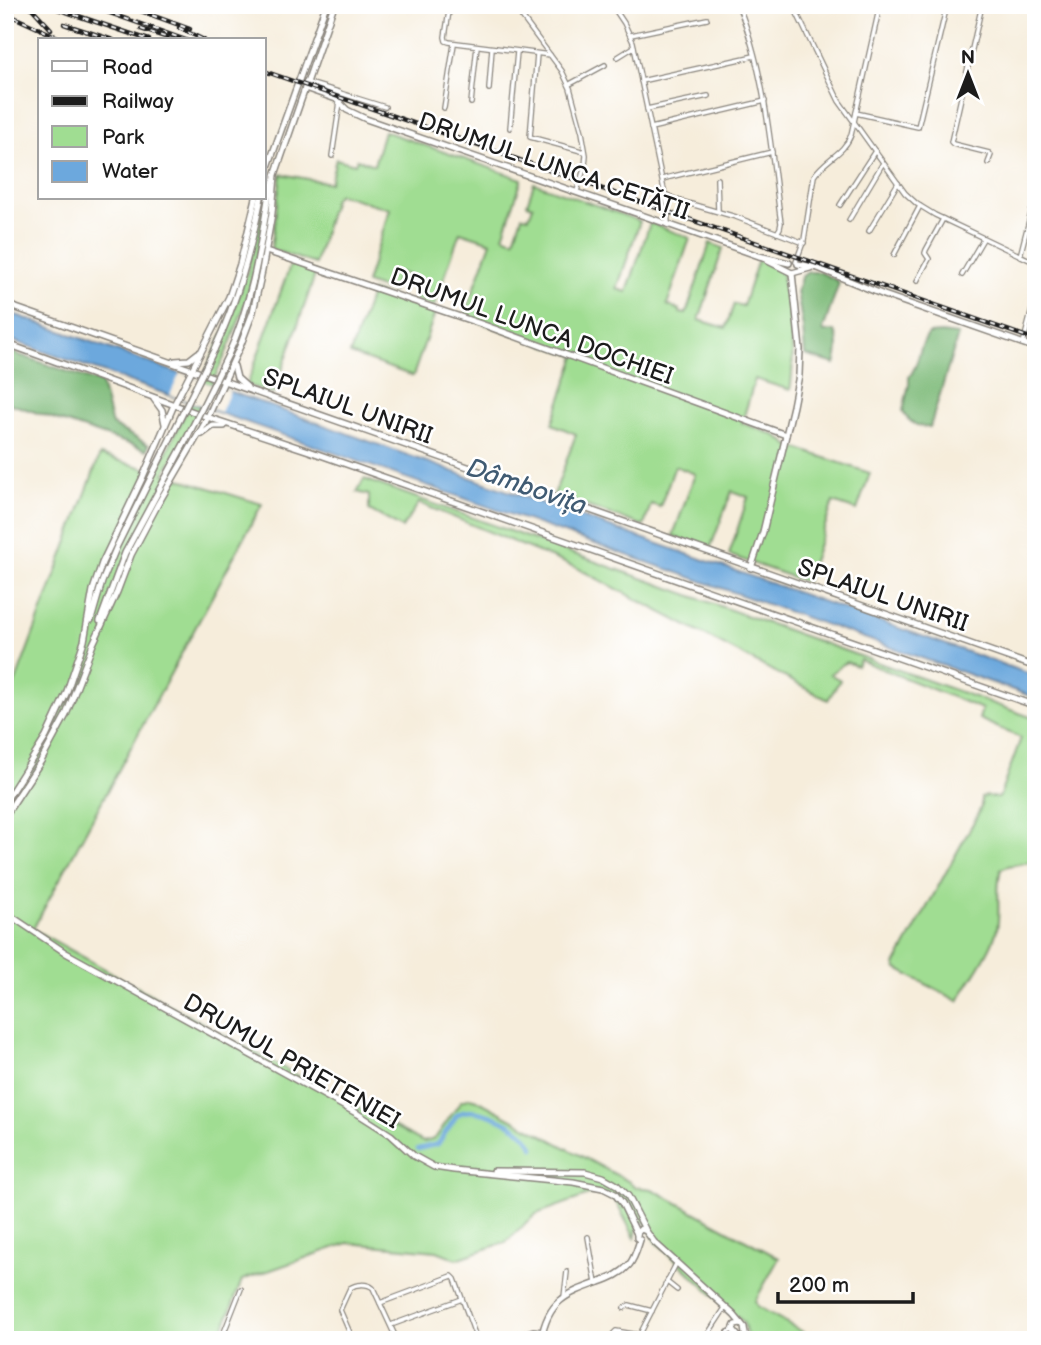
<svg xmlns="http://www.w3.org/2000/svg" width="1041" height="1345" font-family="'Balsamiq Sans',sans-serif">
<rect width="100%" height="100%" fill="#fff"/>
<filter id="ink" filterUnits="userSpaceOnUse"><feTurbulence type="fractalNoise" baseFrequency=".0143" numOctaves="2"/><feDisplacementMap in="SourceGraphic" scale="14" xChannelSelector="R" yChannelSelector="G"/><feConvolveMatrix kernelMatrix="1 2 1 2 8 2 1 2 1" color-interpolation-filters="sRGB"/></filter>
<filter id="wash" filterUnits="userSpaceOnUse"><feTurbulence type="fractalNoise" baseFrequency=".00686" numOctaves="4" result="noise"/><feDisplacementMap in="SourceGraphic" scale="28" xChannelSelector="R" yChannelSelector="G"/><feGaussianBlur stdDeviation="1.57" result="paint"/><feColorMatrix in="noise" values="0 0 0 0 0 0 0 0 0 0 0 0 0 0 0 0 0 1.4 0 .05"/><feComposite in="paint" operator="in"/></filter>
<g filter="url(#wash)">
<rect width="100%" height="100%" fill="#f6eddb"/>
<!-- green -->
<g fill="#a0dd92" stroke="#5e7c57" stroke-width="2">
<path d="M384 131 522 179 503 236 514 240 522 216 529 217 533 206 527 204 534 183 640 221 617 289 627 292 650 223 690 238 667 305 680 310V313L686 314 710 243 723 248 699 320 726 328 734 304 743 306 758 260 782 271 784 292H787C790 325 796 357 790 390L755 379 742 423 777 436 790 446 870 473 857 510 833 502 806 582 729 555 748 497 732 491 710 549 673 536 695 474 675 466 660 507 651 504 644 526 554 495 576 434 552 424 576 356 464 317 491 242 460 232 434 307 414 299 420 280 399 272 392 292 366 283 390 209 339 194 334 198 315 264 271 249 281 174 330 183 336 159 355 164 357 159 374 165Z"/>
<path d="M267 185 269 187C262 225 257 266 245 303 226 363 194 419 164 474L262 504 33 929 276 1064 423 1142 431 1140 436 1137 461 1101 470 1098 477 1100 628 1181 636 1187 652 1189 779 1258 755 1301 757 1306 817 1340H750C743 1333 748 1323 738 1318L654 1240 651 1232 646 1228V1222H639L635 1238 616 1202 607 1195 597 1192 536 1214 506 1242 457 1259 437 1251 348 1243 242 1280 219 1340H5V710L100 455 157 472 233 313 248 269Z"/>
<polygon points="291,263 316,272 274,394 247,385"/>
<polygon points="372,291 435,313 413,376 350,354"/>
<path d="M364 479 1036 719V861L1008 866 1001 869C995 889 1001 909 997 929 993 949 969 982 958 1001L897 969 895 965 977 816 981 807V798L987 796 999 798 1021 738 979 719 982 709 860 660 857 666 846 662 830 674 840 680 828 700 577 568 419 503 402 528 369 510V495L357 492Z"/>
</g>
<!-- forest -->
<g fill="#80bc7c" stroke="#4e6c4c" stroke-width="2">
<path d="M808 272H820L838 281 839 283 823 330 824 332 834 331C840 339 838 355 835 364L805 355 803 328 797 292 801 277Z"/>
<path d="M941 333 958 335 930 427C918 428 908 422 903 411L909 384V377C920 365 918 345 929 334Z"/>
<polygon points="5,350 101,383 112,425 149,445 147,450 5,402"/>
</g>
<!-- water -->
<polygon fill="#6ca8dd" stroke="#44627c" stroke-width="2" points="5,311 536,501 1036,676 1036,698 5,338"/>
<!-- pier -->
<polygon fill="#f6eddb" points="180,373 230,391 221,412 170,395"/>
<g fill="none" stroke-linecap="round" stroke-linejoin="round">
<!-- canal -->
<path stroke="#6ca8dd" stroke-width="4.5" d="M418 1149 438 1144 457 1115C472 1103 512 1123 524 1134 528 1138 531 1143 534 1148"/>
</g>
</g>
<g filter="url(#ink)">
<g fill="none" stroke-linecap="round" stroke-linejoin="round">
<defs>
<g id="street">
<polyline points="450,5 445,37 446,41 449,42 550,55"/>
<polyline points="513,5 562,71 570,88 582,132 586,155 585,166 577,191"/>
<polyline points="612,5 624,23 633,42 667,204 668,224"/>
<path d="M738 5C766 72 771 153 781 223L780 228 777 233"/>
<polyline points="793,5 839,101 905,193 917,204 935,215 1036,263"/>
<polyline points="868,5 879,8"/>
<polyline points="982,5 951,142 953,144 989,153 991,155 988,163"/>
<polyline points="631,35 707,19"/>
<polyline points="537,54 530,137 585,152"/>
<polyline points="618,57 634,47"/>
<polyline points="641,81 754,56"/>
<polyline points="570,84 605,65"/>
<polyline points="489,89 492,48"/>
<polyline points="340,93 385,107"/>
<polyline points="471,103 477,46"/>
<polyline points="444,108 454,44"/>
<polyline points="647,109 708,96"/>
<polyline points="856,113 918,127 947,5"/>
<polyline points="510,128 517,52"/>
<polyline points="651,128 765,101"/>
<polyline points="332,156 340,102"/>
<polyline points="662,179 772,152"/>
<polyline points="717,179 718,211"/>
<polyline points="665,194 677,200 736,217 804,243"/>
<polyline points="840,205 875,151"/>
<polyline points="849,220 883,163"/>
<polyline points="869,231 898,183"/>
<polyline points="894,255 920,206"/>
<polyline points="1020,256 1034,201"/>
<path d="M796 262 804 240 814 176C825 159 844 154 851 135L880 5"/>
<polyline points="962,275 983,239"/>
<polyline points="917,281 929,259 925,253 926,250 943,219"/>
<polyline points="1023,344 1036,294"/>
<polyline points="588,1237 596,1283"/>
<polyline points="667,1282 677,1290"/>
<polyline points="564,1297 567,1272"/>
<polyline points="380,1303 452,1276 455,1279 477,1340"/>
<polyline points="624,1308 629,1305 652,1311"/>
<polyline points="391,1325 462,1299"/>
<polyline points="221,1340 241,1289"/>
<path d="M353 1340 340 1310 350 1288C356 1284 367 1283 373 1288L397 1340"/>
<polyline points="504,1340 533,1330 542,1331"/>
<polyline points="611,1340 613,1334 616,1331 639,1335"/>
<polyline points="637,1340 676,1264"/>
<polyline points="704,1340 725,1308"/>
<polyline points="722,1340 728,1332 733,1330"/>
</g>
<g id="secondary">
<polyline points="306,83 339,93 340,102"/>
<polyline points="305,88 336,99 347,110 366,119 759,256 789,263"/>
<polyline points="264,178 326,5"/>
<polyline points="264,187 266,176"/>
<polyline points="266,251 484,325 786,435"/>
<polyline points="768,261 792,273 810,268"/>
<polyline points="798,264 818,268 884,295 1036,348"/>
<polyline points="5,304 1036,667"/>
<polyline points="5,343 213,419 309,451 1036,706"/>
<path d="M214 350C238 300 250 252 261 198"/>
<path d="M228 355C252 304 260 249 269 193L274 180"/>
<polyline points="175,361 189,360 198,353"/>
<polyline points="234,366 237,378 247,387"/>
<polyline points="154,399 162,410 165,424"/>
<polyline points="202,434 213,426 224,426"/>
<polyline points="751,568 763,532 793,406 799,375 800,349 792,273"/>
<polyline points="91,620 102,582 117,546 171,437"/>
<polyline points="100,621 125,553 185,442"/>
<polyline points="5,802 46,737 66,694 84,641 93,590 102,563 142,479 174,405 229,297 240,264 256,198"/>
<polyline points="5,816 41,761 66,715 93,644 117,592 131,555 158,504 205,423 241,344 253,312 262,271 272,213 275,175 334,5"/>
<polyline points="5,912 66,953 358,1114 391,1135 414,1156 434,1167 454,1170 573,1182 603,1188 615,1194 622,1203 637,1234"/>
<polyline points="494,1171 585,1172 603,1177 617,1185 628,1196 645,1229"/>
<polyline points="741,1324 735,1325 733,1330 741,1340"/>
<path d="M541 1340C548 1300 566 1294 600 1282 611 1278 621 1274 629 1265 635 1258 637 1249 640 1240L637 1238V1233L641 1229 646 1231 654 1242 734 1315 744 1327 745 1334 748 1340"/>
</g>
</defs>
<!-- street casing -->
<use href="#street" stroke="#89847c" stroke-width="6"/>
<!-- secondary casing -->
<use href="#secondary" stroke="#89847c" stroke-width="8"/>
<!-- street -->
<use href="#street" stroke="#fff" stroke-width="3.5"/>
<!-- secondary -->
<use href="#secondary" stroke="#fff" stroke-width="5"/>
<defs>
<g id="rail">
<polyline points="29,5 51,29"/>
<polyline points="46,5 149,40"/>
<polyline points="87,5 186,40"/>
<polyline points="124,5 190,29"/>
<polyline points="5,13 64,40"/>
<polyline points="64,24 113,40"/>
<polyline points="179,28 204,40"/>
<polyline points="141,29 174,40"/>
<polyline points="264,71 1036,340"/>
</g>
</defs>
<!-- rail casing -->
<use href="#rail" stroke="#1c1c1c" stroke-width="4.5"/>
<!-- rail -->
<use href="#rail" stroke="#fff" stroke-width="2" stroke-dasharray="5" stroke-linecap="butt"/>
<defs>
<g id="secondary-bridge">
<polyline points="171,437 214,350"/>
<polyline points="185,442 228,355"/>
</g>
</defs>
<!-- secondary-bridge casing -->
<use href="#secondary-bridge" stroke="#89847c" stroke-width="8" stroke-linecap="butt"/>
<!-- secondary-bridge -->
<use href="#secondary-bridge" stroke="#fff" stroke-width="5"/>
</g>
</g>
<g text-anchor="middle" stroke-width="5" stroke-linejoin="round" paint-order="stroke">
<!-- street labels -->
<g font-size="24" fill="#1c1c1c" stroke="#fff">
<text transform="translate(554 166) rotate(19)" y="8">DRUMUL LUNCA CETĂȚII</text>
<text transform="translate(532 326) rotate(20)" y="8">DRUMUL LUNCA DOCHIEI</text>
<text transform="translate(348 406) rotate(20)" y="8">SPLAIUL UNIRII</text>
<text transform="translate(883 595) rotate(19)" y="8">SPLAIUL UNIRII</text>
<text transform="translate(292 1061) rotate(30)" y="8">DRUMUL PRIETENIEI</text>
</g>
<!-- water labels -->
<g font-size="26" font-style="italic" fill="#405b73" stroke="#fff">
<text transform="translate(527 486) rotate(19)" y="9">Dâmbovița</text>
</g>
</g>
<!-- margin -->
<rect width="1041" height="1345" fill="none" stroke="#fff" stroke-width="28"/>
<!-- legend -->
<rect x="38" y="38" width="228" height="161" fill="#ffffff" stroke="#a4a4a4" stroke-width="2"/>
<rect x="52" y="61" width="35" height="10" fill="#ffffff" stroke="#a4a4a4" stroke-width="2"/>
<text x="102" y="74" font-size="21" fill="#1c1c1c">Road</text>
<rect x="52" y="96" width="35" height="10" fill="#1c1c1c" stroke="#a4a4a4" stroke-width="2"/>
<text x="102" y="108" font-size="21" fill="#1c1c1c">Railway</text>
<rect x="52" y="126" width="35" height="21" fill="#a0dd92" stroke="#a4a4a4" stroke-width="2"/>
<text x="102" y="144" font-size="21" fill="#1c1c1c">Park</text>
<rect x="52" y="161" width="35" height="21" fill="#6ca8dd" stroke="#a4a4a4" stroke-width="2"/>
<text x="102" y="178" font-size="21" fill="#1c1c1c">Water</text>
<!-- north arrow -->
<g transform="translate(968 74)" stroke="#ffffff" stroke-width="5" paint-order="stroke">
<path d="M0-5L12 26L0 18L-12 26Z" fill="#1c1c1c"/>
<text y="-10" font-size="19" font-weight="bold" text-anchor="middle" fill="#1c1c1c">N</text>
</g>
<!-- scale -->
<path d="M778 1292v10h135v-10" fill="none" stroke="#1c1c1c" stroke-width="3.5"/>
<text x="789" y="1292" font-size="21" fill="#1c1c1c" stroke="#ffffff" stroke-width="5" paint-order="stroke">200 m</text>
</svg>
